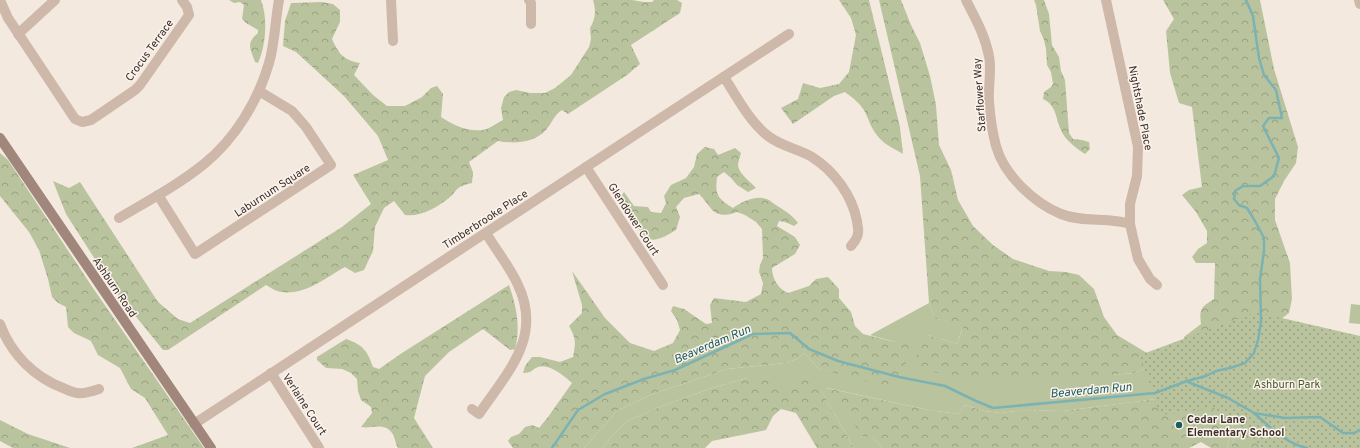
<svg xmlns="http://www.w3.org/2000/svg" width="1360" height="448" font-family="Overpass,sans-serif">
<defs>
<pattern id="forest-crowns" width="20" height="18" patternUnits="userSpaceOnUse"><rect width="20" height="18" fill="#b9c49e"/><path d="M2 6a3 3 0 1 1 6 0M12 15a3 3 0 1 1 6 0" fill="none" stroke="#97a081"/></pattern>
<pattern id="park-dots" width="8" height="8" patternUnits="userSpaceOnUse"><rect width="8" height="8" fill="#b9c49e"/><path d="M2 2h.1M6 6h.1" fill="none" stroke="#97a081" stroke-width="1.8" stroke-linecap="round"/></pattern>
</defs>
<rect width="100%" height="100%" fill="#f4e9df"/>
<!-- grass -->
<g fill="#b9c49e">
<polygon points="929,303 934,318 963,326 957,344 928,335 943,375 1111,375 1134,373 1153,365 1216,402 1262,448 1240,429 1232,443 1232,448 1227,448 1233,424 1164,398 1063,411 1021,410 1001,413 984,411 965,405 958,414 929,410 827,388 851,419 873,437 882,448 854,448 822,392 786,388 747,378 709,389 662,406 627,421 611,437 603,448 584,448 617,411 650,395 727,369 785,363 797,359 804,353 819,369 842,374 895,342 870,335"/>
<polygon points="1351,304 1360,305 1360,324 1349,323"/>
</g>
<!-- forest -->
<g fill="url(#forest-crowns)">
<path d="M229 0H261C268 18 266 45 258 63L255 62C251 49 245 44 258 33V30L246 23 242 19 244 5 240 2 234 3Z"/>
<path d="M593 0H632L644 2H652L654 0H677L682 3 680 13 631 45 640 64 627 75 568 114 562 110C554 115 552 123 546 130 534 143 514 144 498 141L469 162 473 172 472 183C468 184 463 185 460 187 455 190 453 195 449 198 436 208 421 217 405 215L394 201 384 208 375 227 373 251 364 270 355 273 345 267C325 278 302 298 277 291 274 290 270 287 266 285L168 350H163L116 292 66 214 53 181 69 188 80 182 158 302 178 319 190 323 342 227 371 204 353 175 388 160 378 136 344 96 296 52 283 46 285 21 291 3 322 2 333 4 340 10V22L332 39C339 54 343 60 360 63L354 75 373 95 387 106H405L422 97 431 88 437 86 443 94 441 117C453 125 467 132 483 130 489 129 497 123 503 120L501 108 504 97 509 92 516 90 530 93H545L555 88 571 75 589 47 591 39 590 28C596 18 596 11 593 0Z"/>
<path d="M839 0H869L900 127 903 154C893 148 883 144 876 134 870 126 869 120 865 112 860 103 853 98 845 92L834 96 793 124 781 108 798 99 803 83 820 88 839 84 849 72 856 35 851 18Z"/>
<polygon points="879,0 901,0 911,25 920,43 930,76 936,105 939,145 951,170 958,200 973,226 993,245 1013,259 1049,271 1066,272 1079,275 1094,289 1104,317 1117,335 1152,356 1153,365 1134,373 1111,375 943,375 920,367 915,361 923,336 928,335 957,344 963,327 934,318 929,303 920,176"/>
<path d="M1034 0H1044L1049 14 1052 45 1059 57 1061 71 1065 80 1069 133 1073 139 1082 140 1089 142 1090 149 1085 154C1076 148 1065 140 1061 130 1055 117 1057 106 1043 99L1044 92 1051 87 1053 84 1051 72 1047 65 1046 49 1044 40 1040 31 1036 5Z"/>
<path d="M1163 0H1260L1274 69 1298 147 1296 163 1284 181 1275 199V220L1290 263 1292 299 1289 313 1269 328 1183 352 1184 337 1201 324C1199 309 1201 307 1214 299L1215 263H1196L1192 257 1198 249 1207 243V231L1196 212 1182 195 1189 190 1202 187 1192 107 1179 103 1170 73 1166 31 1174 19Z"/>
<path d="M705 147 714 149 718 155 735 148 741 153C740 157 738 162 738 166 740 175 751 182 756 188L748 192 737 185 731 178 724 172 717 177C715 195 717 198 733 208 743 201 757 194 769 200 772 202 775 205 779 207 787 212 793 216 798 223L794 226 785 222 779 221 777 226 795 237 800 245 795 254 772 268C772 278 778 289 788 293L809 286 816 279 828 277 839 289V298L851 312 855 326 863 334 895 342H913L904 369 896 389 819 369 804 353 797 359 785 363 727 369 650 395 617 411 584 448H513L508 441 511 437 519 434 525 427 532 425 539 428 548 417 572 383C564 376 549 363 538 367 531 370 532 373 523 373L525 366 532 357H540L560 362 573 357C576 342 576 339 569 326L582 313V305L572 271 605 318 630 343 654 351 673 343 680 330 677 320 671 311 673 306 684 309 706 324 712 323 710 305 714 298 746 302 761 294 763 283 759 272 760 265 763 258 762 229 756 222 745 215 737 212C713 221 712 207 699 194L684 198 676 207 680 217 676 230C649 247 646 241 631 217 627 210 622 206 619 199L624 192 634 206 648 207 651 212 661 213 666 203 664 196 671 185 686 178 694 167 697 154Z"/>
<polygon points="0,153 8,160 95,291 204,448 132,448 168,435 145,398 131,389 120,368 98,355 91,341 74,333 68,327 66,307 58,303 52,297 48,279 39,250 29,232 0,196"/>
<path d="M509 285C516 305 521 327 515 349L510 350 483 329 449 352 425 376 414 418 433 448H398C395 443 395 437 392 433 384 422 372 429 361 427L372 413 371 407 361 400 358 391 357 379 351 373 342 369 326 368 317 360V357L346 339C363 345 367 350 373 367L379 369 402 353Z"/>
<polygon points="775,376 786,388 793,388 806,379 822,392 854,448 817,448 796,413 781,409 773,416 766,430 712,441 705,448 603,448 611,437 627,421 662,406 709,389 747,378"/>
<polygon points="826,388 929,410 958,414 965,405 984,411 1001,413 1021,410 1063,411 1164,398 1214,408 1233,424 1227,448 1211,448 1201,442 1189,448 882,448 873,437 863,436"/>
<polygon points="0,420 28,434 70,448 13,448 0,441"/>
<polygon points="1240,429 1262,448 1232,448 1232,443"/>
</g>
<!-- park -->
<polygon fill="url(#park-dots)" points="1256,312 1360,336 1360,448 1262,448 1214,408 1160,415 1140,355"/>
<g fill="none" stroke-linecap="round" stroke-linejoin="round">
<!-- stream -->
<g stroke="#7cb2b2" stroke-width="2.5">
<polyline points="1188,382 1228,398 1254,413 1285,418 1320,417 1343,433 1354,433 1360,430"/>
<path d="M1255 414C1270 427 1287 444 1307 448"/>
<polyline points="552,448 578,410 605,394 644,379 675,370 753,334 790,333 809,349 838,361 899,377 945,386 976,401 993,408 1155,393 1187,381 1206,376 1216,371 1230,368 1245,363 1254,353 1258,340 1261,322 1260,279 1264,251 1264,238 1255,221 1247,208 1239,205 1234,199 1235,191 1243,186 1260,186 1274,176 1279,158 1263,126 1269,118 1282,118 1276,90 1264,75 1259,58 1253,16 1246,0"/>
</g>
<!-- street -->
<g stroke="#cdb8aa" stroke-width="10">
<polyline points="0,0 8,18 75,119 82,122 91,120 135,90 140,85 189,15 187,7 182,0"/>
<polyline points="391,0 393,41"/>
<polyline points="529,0 531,3 531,24"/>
<path d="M966 0C975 18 985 35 989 56 992 70 988 86 989 101 990 116 992 131 996 146 1004 175 1034 203 1061 214 1083 223 1108 217 1130 224"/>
<polyline points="1106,0 1138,147 1137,176 1130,204 1130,224 1138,259 1150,279 1157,285"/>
<polyline points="1359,0 1360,4"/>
<polyline points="18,34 55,0"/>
<path d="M724 77C737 97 749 121 768 136 781 146 798 149 812 157 834 171 852 195 857 221 857 225 859 229 858 233 858 238 854 242 851 246"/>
<polyline points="586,167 663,285"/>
<polyline points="158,195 195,254 331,165 306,127 292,111 259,91"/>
<path d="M119 218C148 201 178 185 204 164 235 139 258 101 269 63 275 43 275 21 279 0"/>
<path d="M0 324C11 354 34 377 63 388 68 390 73 393 78 393 84 394 93 391 99 389"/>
<polyline points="271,373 319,448"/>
<path d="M472 409 479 414C507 373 543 337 518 285 510 267 496 250 486 233"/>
<polyline points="194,424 789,34"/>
</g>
<!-- secondary -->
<polyline stroke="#a1877b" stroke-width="10" points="0,138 211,448"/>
</g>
<!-- markers -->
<circle fill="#1d5c5d" stroke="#fbf3ec" stroke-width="1.5" cx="1179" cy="425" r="4"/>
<g text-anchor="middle" stroke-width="3" stroke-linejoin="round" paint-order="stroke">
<!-- street labels -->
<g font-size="11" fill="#3a2e2a" stroke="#fbf3ec">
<text transform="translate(149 50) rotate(-54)" y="4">Crocus Terrace</text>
<text transform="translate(979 95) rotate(-94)" y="4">Starflower Way</text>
<text transform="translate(1141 108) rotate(79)" y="4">Nightshade Place</text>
<text transform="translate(272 190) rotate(-33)" y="4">Laburnum Square</text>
<text transform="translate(485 219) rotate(-33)" y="4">Timberbrooke Place</text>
<text transform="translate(634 219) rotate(57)" y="4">Glendower Court</text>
<text transform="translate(115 287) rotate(56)" y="4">Ashburn Road</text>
<text transform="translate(305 404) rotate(57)" y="4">Verlaine Court</text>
</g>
<!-- park labels -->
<g font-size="11" fill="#4b592c" stroke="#fbf3ec">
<text x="1287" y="388">Ashburn Park</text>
</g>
<!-- poi labels -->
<g font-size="11" font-weight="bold" fill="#3a2e2a" stroke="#fbf3ec" text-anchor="start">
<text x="1187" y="423">Cedar Lane<tspan x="1187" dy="13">Elementary School</tspan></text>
</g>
<!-- water labels -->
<g font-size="12" font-style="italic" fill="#1d5c5d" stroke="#fbf3ec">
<text transform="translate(712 344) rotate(-23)" y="4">Beaverdam Run</text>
<text transform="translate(1091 390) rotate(-5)" y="4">Beaverdam Run</text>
</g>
</g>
</svg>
